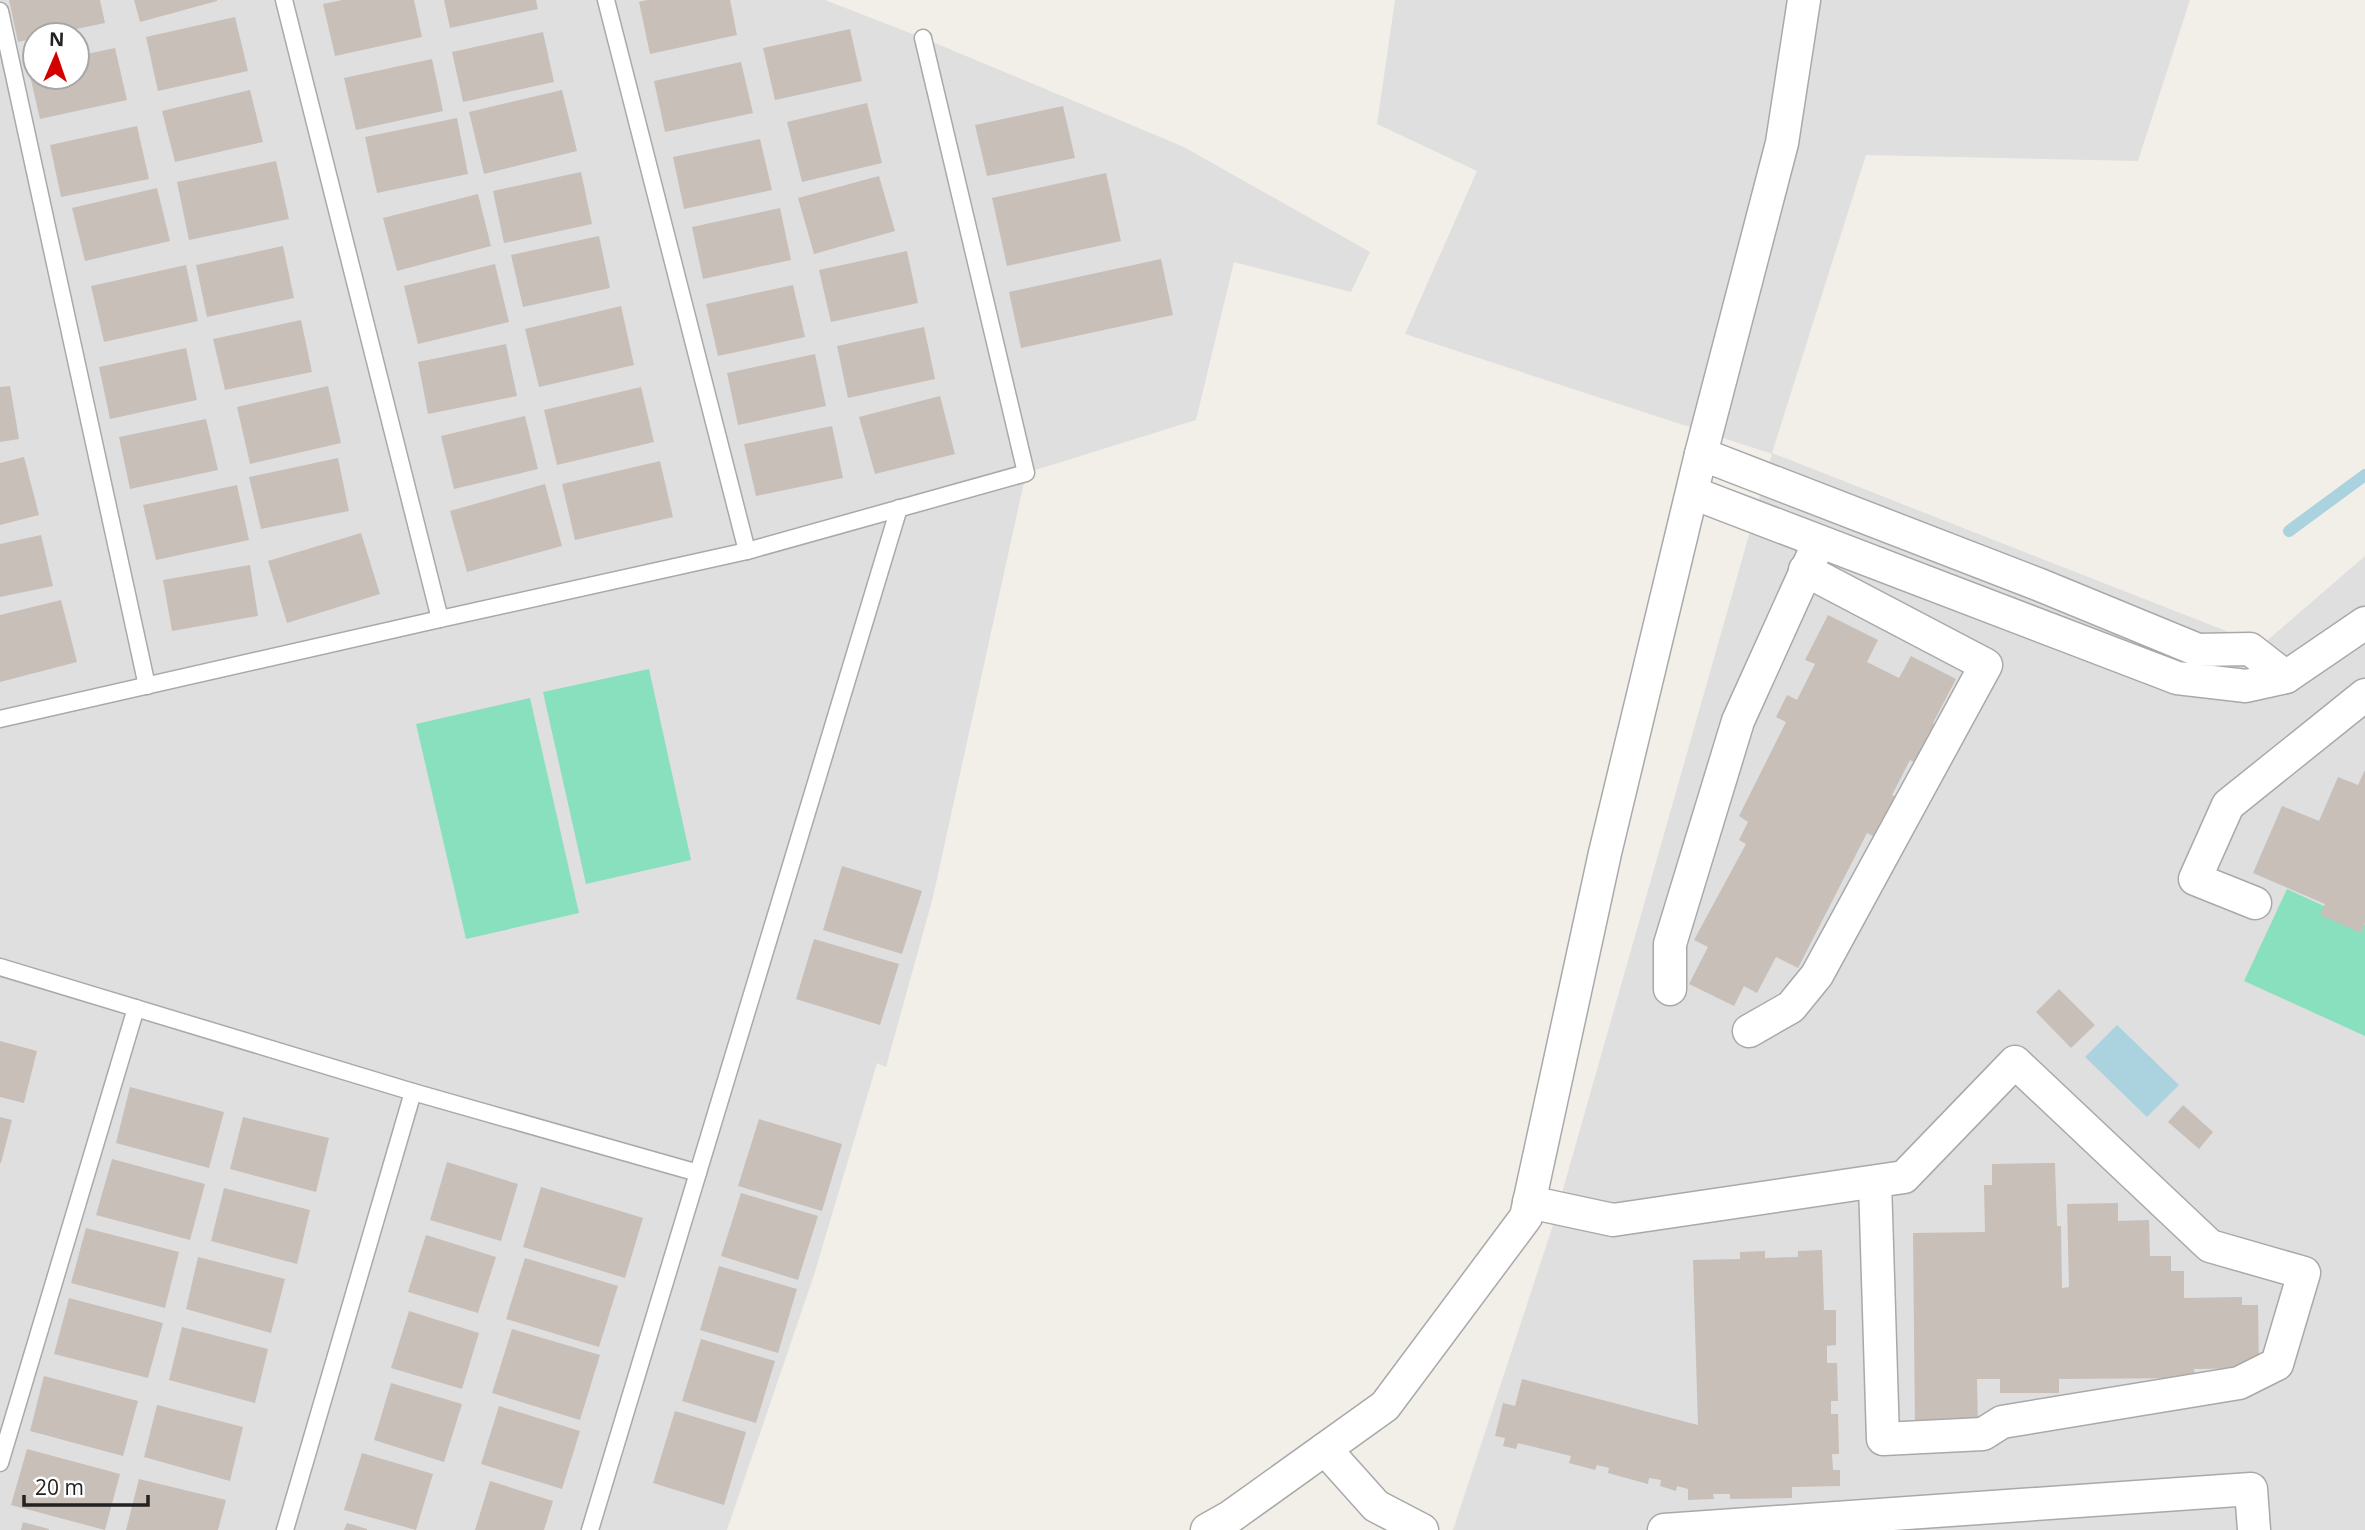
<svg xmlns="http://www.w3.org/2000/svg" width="2365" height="1530" font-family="'Open Sans',sans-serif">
<rect width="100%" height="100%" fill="#f2efe9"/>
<!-- residential -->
<g fill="#e0dfdf" fill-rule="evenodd">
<path d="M0 0H825L923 38 1184 147 1370 252 1351 292 1234 262 1196 420 1026 473 933 897 886 1067 877 1063 814 1275 727 1530H0ZM35 35H77V77H35Z"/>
<polygon points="1395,0 2190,0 2138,161 1866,155 1772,453 2262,645 2365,556 2365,1530 1453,1530 1552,1228 1772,454 1405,334 1477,171 1377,124"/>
</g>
<!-- pitch -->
<g fill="#88e0be">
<polygon points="649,669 691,860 586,884 543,692"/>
<polygon points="530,698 579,913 466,939 416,724"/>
<polygon points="2287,889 2365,925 2365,1036 2244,981"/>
</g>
<!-- water -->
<polygon fill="#aad3df" points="2117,1025 2179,1085 2147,1117 2085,1057"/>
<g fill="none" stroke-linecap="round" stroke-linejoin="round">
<!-- stream -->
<polyline stroke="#aad3df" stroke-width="12" points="2289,531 2365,475"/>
</g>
<!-- building -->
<g fill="#c7bfb8">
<polygon points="9,0 100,0 105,23 48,35 35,35 35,38 18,42"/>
<polygon points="134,0 217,0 217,1 140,22"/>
<polygon points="342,0 414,0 422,37 335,56 323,4"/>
<polygon points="444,0 536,0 538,9 450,28"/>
<polygon points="647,0 730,0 737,35 650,54 639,2"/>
<polygon points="235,17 248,71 158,91 146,37"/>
<polygon points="850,29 862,81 775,100 763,48"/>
<polygon points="543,32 554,82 463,102 452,52"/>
<polygon points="115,48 127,100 40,119 28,67 35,65 35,77 77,77 77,56"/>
<polygon points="432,59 443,111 356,130 344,78"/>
<polygon points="741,62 753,113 665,132 654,81"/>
<polygon points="250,90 263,142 175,162 162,111"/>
<polygon points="562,90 577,151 484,174 469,112"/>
<polygon points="867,103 882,163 802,182 787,122"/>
<polygon points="1063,106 1075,158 987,176 975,125"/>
<polygon points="457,118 468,174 377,193 365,137"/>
<polygon points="137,126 149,179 61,197 50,145"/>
<polygon points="760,139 772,190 684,209 673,157"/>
<polygon points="276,161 289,219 189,240 177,182"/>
<polygon points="581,172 592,224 504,243 493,191"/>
<polygon points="1106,173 1121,241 1007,266 992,198"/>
<polygon points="879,176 895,231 814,254 798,198"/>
<polygon points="157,188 170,241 85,261 72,208"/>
<polygon points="478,194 491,246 397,271 383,218"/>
<polygon points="780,208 791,260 703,279 692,227"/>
<polygon points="599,236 610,288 523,307 511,255"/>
<polygon points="283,246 294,298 207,317 196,265"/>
<polygon points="907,251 918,303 831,322 819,270"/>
<polygon points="1161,259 1173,315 1021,348 1009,292"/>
<polygon points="495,264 509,322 418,344 404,286"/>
<polygon points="186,265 198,321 104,342 91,286"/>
<polygon points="793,285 805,337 718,356 706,304"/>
<polygon points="621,306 634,365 539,387 525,329"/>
<polygon points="301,320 312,372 225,390 213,339"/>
<polygon points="924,327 935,379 848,398 837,346"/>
<polygon points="506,344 517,396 428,414 418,362"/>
<polygon points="186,348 197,400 110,419 99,367"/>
<polygon points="815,354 826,406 738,425 727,373"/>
<polygon points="10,386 19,439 0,442 0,387"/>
<polygon points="328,386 341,443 250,464 237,407"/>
<polygon points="641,387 654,442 557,465 544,410"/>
<polygon points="940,396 955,454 875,474 859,417"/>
<polygon points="525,416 538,469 454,489 441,436"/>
<polygon points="206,419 218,470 130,489 119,437"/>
<polygon points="832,426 843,478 756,496 744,444"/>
<polygon points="24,457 39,515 0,525 0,463"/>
<polygon points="338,458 349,511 261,529 249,477"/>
<polygon points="660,461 673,517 575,540 562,484"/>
<polygon points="545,484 562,546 467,572 450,511"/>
<polygon points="237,485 249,540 156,560 143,505"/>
<polygon points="361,533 380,594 287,623 268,561"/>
<polygon points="41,535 53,586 0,597 0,544"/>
<polygon points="250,565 258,616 172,631 163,580"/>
<polygon points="61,600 77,662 0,682 0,615"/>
<polygon points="1828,615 1878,640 1867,662 1899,678 1911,656 1956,679 1933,723 1942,728 1922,766 1910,760 1892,795 1903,800 1882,841 1867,833 1798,968 1776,957 1757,993 1744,986 1734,1006 1689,984 1708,947 1694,940 1746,844 1739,840 1748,822 1739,816 1786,722 1776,717 1787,695 1797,700 1815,664 1805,660"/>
<polygon points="2365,770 2365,923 2361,933 2320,915 2325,904 2253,873 2282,806 2319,821 2338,777 2358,785"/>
<polygon points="842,866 922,891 902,954 823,930"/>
<polygon points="814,939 899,964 880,1025 796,999"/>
<polygon points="2059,989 2095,1025 2071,1048 2036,1012"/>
<polygon points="0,1041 37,1051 24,1103 0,1097"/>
<polygon points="130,1087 224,1112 209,1168 116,1143"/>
<polygon points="2183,1105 2213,1132 2199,1149 2168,1122"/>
<polygon points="0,1117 12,1120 1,1163 0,1163"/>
<polygon points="243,1117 329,1138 316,1192 230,1169"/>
<polygon points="759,1119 842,1144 822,1211 738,1186"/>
<polygon points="112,1159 205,1184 190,1240 96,1215"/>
<polygon points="447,1162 518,1184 501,1241 430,1220"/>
<polygon points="2055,1163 2057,1226 2061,1226 2062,1288 2069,1287 2067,1204 2118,1203 2118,1221 2149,1220 2150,1256 2171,1256 2171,1271 2184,1271 2184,1298 2242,1297 2242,1305 2258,1305 2259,1368 2194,1369 2195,1378 2059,1379 2059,1393 2000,1393 2000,1379 1977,1379 1978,1428 1915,1429 1913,1233 1985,1232 1984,1185 1992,1185 1992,1164"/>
<polygon points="541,1187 643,1218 625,1278 523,1247"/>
<polygon points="224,1188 310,1210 297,1264 211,1241"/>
<polygon points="741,1193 818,1216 798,1280 721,1256"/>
<polygon points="86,1228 179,1252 165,1308 71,1283"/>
<polygon points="426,1235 496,1257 478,1313 408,1292"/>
<polygon points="1822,1250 1824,1310 1836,1310 1836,1345 1827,1346 1827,1363 1837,1363 1838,1401 1831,1401 1831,1414 1838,1414 1839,1454 1832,1454 1833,1470 1840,1470 1840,1486 1792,1487 1792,1498 1730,1499 1730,1494 1713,1494 1714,1499 1688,1500 1688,1489 1677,1486 1676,1491 1660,1486 1661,1480 1649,1478 1648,1484 1608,1473 1609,1468 1597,1465 1595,1470 1569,1463 1571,1456 1518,1443 1516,1449 1503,1446 1505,1438 1495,1436 1503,1403 1515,1406 1522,1379 1698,1425 1693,1260 1740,1259 1740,1252 1765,1251 1765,1258 1798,1257 1798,1251"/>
<polygon points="198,1257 285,1279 271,1333 186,1309"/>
<polygon points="525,1258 618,1286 599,1347 506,1319"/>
<polygon points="719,1266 797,1289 778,1353 700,1330"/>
<polygon points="69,1298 163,1323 148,1378 54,1354"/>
<polygon points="409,1311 479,1333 462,1389 391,1368"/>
<polygon points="182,1327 268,1349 255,1403 169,1380"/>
<polygon points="512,1329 600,1355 580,1420 492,1393"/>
<polygon points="701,1339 775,1361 756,1423 682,1401"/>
<polygon points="44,1376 138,1401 123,1456 30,1431"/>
<polygon points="391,1383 462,1404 444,1462 374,1440"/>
<polygon points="157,1405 243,1427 230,1481 144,1457"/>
<polygon points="499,1406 580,1431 562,1489 481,1464"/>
<polygon points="675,1411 746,1432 724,1505 653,1483"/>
<polygon points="27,1449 120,1474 105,1530 11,1505"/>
<polygon points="362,1453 433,1474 416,1530 344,1510"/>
<polygon points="139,1479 226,1500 218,1530 126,1530"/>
<polygon points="490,1481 553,1501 544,1530 475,1530"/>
<polygon points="23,1522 49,1529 49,1530 21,1530"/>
<polygon points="347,1523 367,1529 367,1530 344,1530"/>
</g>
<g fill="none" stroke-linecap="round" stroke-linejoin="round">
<defs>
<g id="lane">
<polyline points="284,0 440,619 747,551 1026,473 923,38"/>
<polyline points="606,0 747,551"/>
<polyline points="0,11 147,686"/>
<polyline points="0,719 440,619"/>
<polyline points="0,967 413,1092 698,1173"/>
<polyline points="0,1463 136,1008"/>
<polyline points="285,1530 413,1092"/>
<polyline points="590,1530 899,508"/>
</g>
<g id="street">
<polyline points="1693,493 2177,678 2246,686 2286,677 2250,649 2198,650 2040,585 1701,454"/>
<polyline points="2286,677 2365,623"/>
<polyline points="2255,903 2195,879 2228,805 2365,695"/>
<polyline points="1670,989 1670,944 1738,721 1814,553"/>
<polyline points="1749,1031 1791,1007 1817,975 1986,665 1805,570"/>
<polyline points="1529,1202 1613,1220 1904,1177 2015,1062 2210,1246 2304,1273 2277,1364 2239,1383 2002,1422 1983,1434 1883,1439 1875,1182"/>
<polyline points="1325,1449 1376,1506 1422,1530"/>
<polyline points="1207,1530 1230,1517 1385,1406 1526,1217 1605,853 1701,454 1782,143 1804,0"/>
<polyline points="1664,1530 2251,1489 2254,1530"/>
</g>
</defs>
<!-- lane casing -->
<use href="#lane" stroke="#a9a9a9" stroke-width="19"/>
<!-- street casing -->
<use href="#street" stroke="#a9a9a9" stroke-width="35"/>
<!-- lane -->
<use href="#lane" stroke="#fff" stroke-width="16"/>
<!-- street -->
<use href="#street" stroke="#fff" stroke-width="32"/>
</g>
<!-- north arrow -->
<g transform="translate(56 56) rotate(2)"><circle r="33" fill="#ffffff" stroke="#a7a7a7" stroke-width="2"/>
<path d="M0-5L12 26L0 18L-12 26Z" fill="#d40000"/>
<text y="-10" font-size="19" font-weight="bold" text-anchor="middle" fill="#222222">N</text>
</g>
<!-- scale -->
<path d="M24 1495v10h124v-10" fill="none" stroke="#222222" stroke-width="3.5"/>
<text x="35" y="1495" font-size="21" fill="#222222" stroke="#ffffff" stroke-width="5" paint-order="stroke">20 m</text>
</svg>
